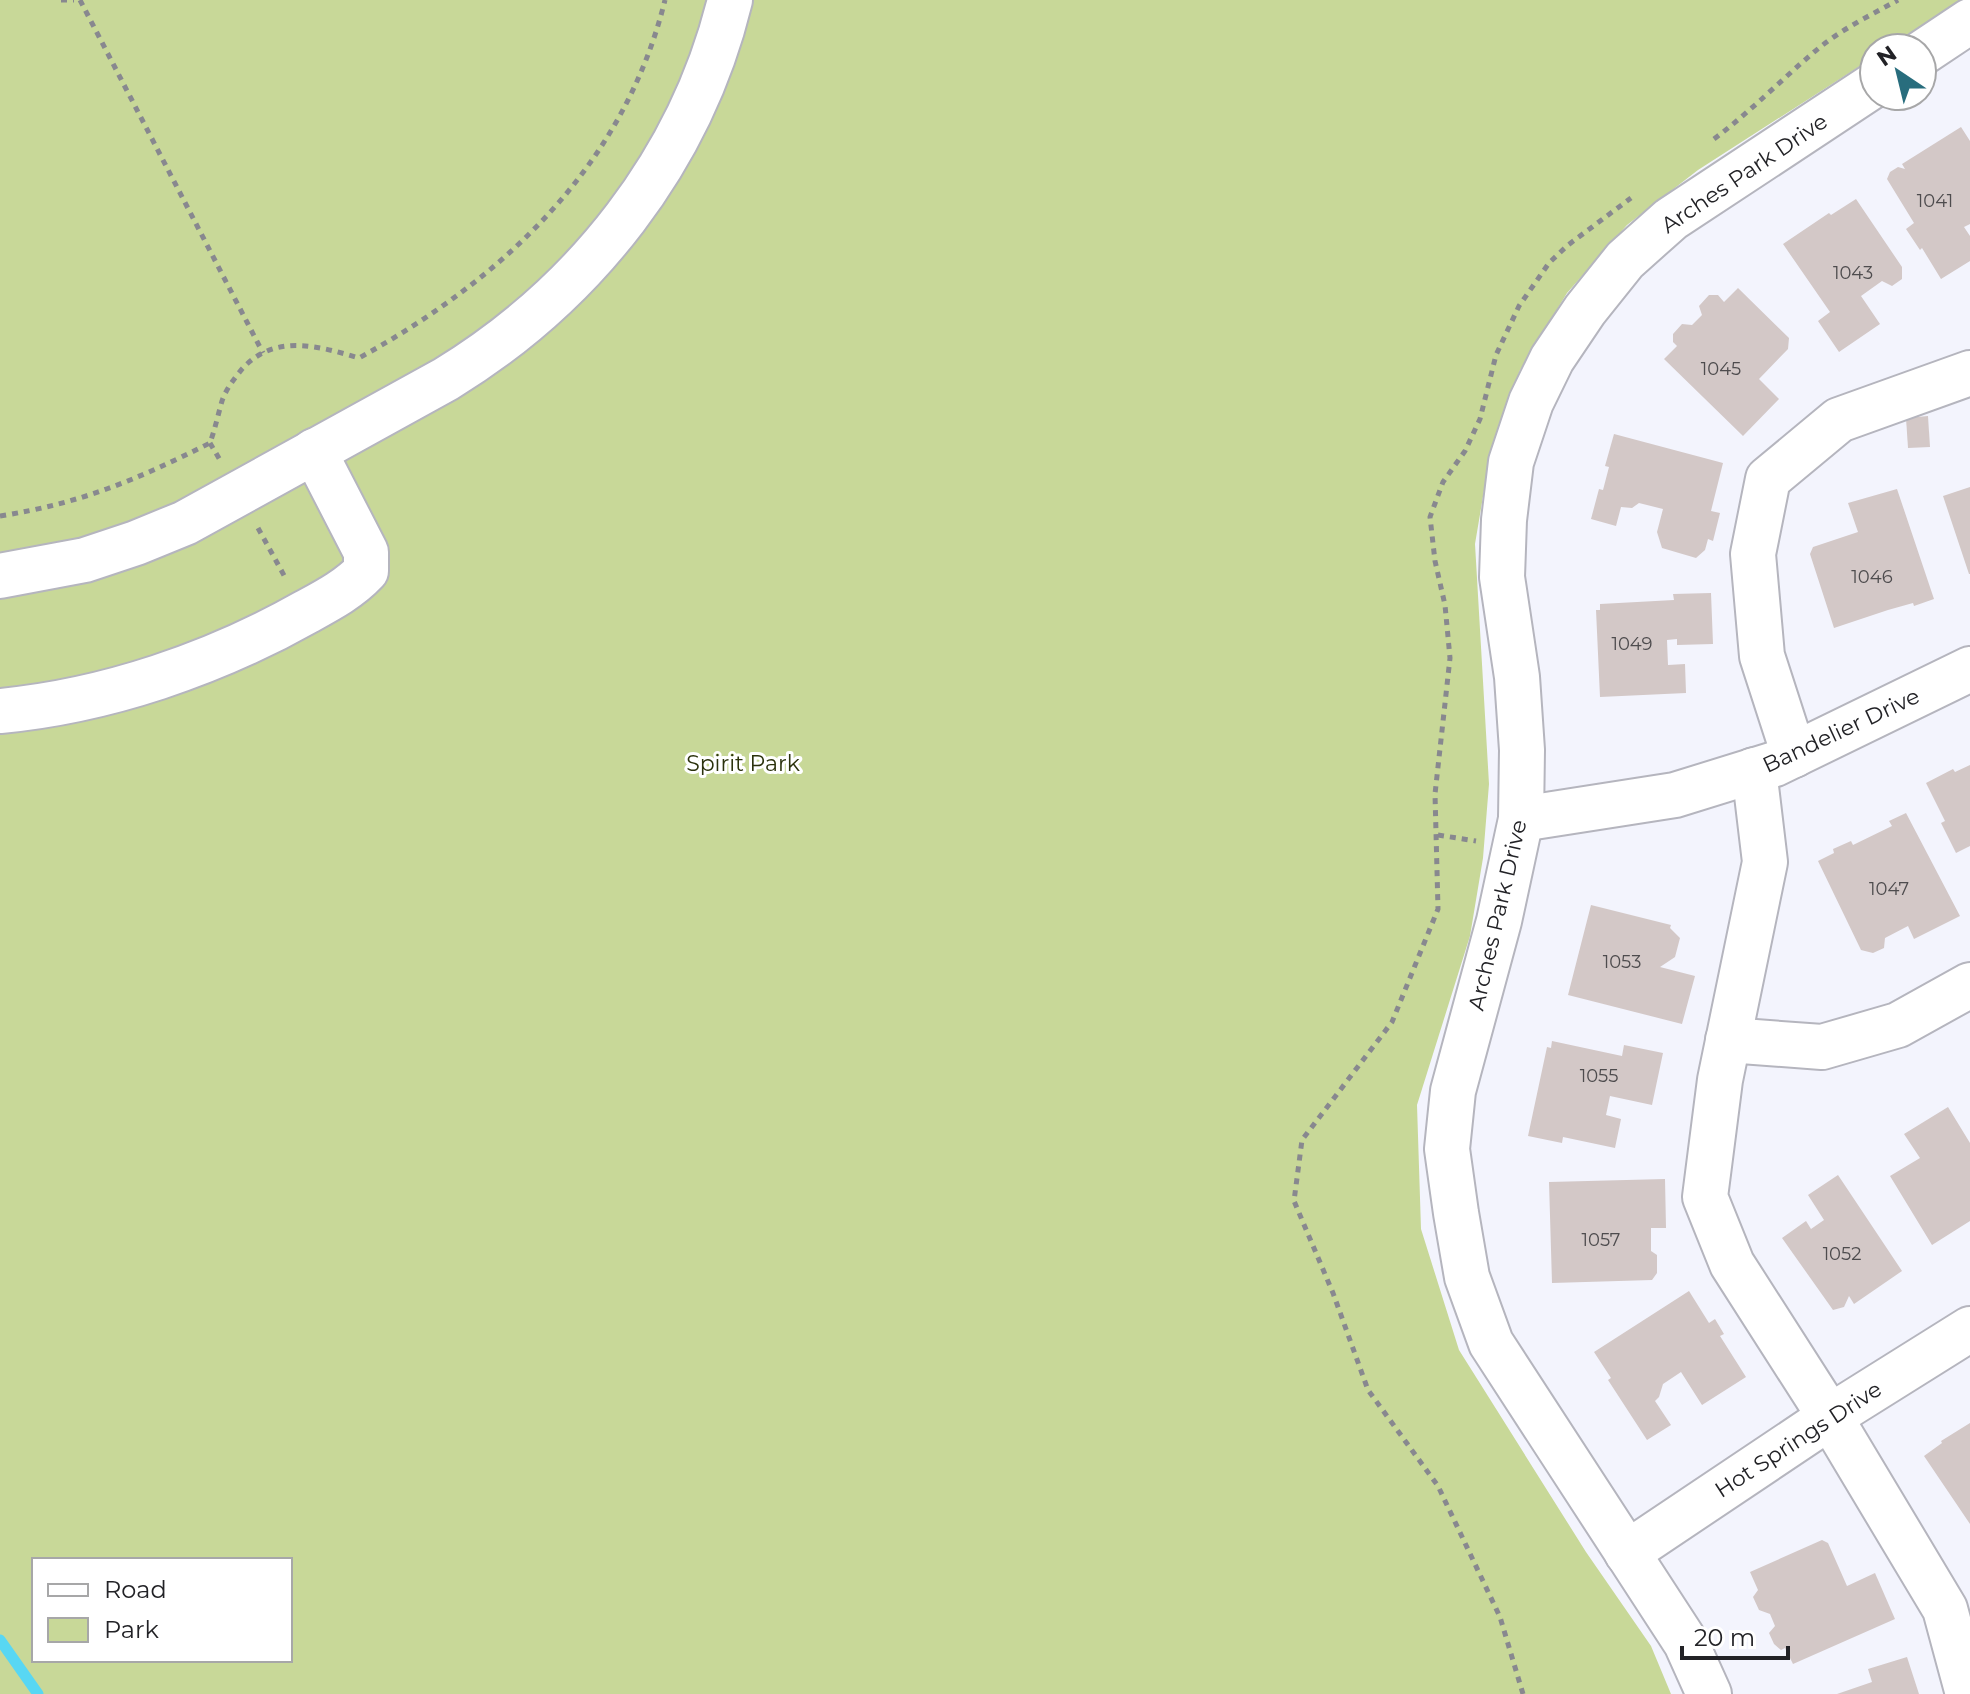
<svg xmlns="http://www.w3.org/2000/svg" width="1970" height="1694" font-family="Montserrat,sans-serif">
<rect width="100%" height="100%" fill="#f3f4fd"/>
<!-- green -->
<path fill="#c8d898" fill-rule="evenodd" d="M0 0H1962L1887 48H1874V57L1698 170 1627 225 1567 293 1520 370 1490 455 1475 544 1489 784 1483 858 1470 936 1417 1105 1421 1229 1459 1350 1586 1552 1651 1646 1671 1694H0ZM34 1560H290V1660H34Z"/>
<g fill="none" stroke-linecap="round" stroke-linejoin="round">
<!-- stream -->
<polyline stroke="#58d7f3" stroke-width="11" points="0,1640 38,1694"/>
</g>
<!-- building -->
<g fill="#d3c8c7">
<polygon points="1961,127 1970,141 1970,224 1964,227 1970,236 1970,261 1941,279 1922,248 1920,250 1906,229 1914,223 1887,179 1890,172 1898,167 1905,169 1902,164"/>
<polygon points="1856,199 1902,267 1902,279 1892,286 1882,281 1861,296 1880,324 1839,352 1818,321 1830,312 1783,244 1829,213 1831,215"/>
<polygon points="1738,288 1789,338 1788,349 1759,379 1779,399 1743,436 1664,359 1677,346 1673,342 1673,334 1682,324 1692,325 1702,315 1699,306 1709,295 1718,295 1724,302"/>
<polygon points="1928,416 1930,447 1908,448 1906,418"/>
<polygon points="1614,434 1723,463 1711,511 1720,513 1713,541 1708,539 1705,550 1696,558 1662,548 1657,532 1663,509 1639,503 1632,508 1621,507 1616,526 1591,519 1599,489 1603,490 1609,467 1605,466"/>
<polygon points="1970,487 1970,574 1969,574 1943,496"/>
<polygon points="1897,489 1934,599 1914,606 1913,603 1888,610 1834,628 1810,554 1813,547 1858,532 1848,503"/>
<polygon points="1711,593 1713,644 1677,645 1677,639 1667,640 1668,665 1685,664 1686,693 1600,697 1596,610 1600,610 1600,604 1674,600 1673,594"/>
<polygon points="1970,765 1970,846 1956,853 1941,823 1945,821 1926,783 1953,769 1955,772"/>
<polygon points="1906,813 1960,916 1914,939 1908,926 1885,938 1884,948 1873,953 1861,950 1818,861 1834,853 1833,849 1851,841 1853,845 1892,826 1889,821"/>
<polygon points="1591,905 1671,925 1670,928 1680,938 1675,957 1660,967 1695,976 1682,1024 1568,995"/>
<polygon points="1552,1041 1622,1056 1624,1045 1663,1053 1652,1105 1610,1096 1606,1115 1621,1119 1615,1148 1563,1137 1562,1143 1528,1136 1547,1047 1551,1048"/>
<polygon points="1948,1107 1970,1143 1970,1221 1932,1245 1890,1176 1920,1158 1904,1134"/>
<polygon points="1838,1175 1902,1271 1854,1304 1849,1296 1844,1307 1833,1310 1782,1238 1806,1221 1811,1229 1824,1220 1808,1195"/>
<polygon points="1665,1179 1666,1228 1651,1228 1651,1251 1657,1255 1657,1273 1652,1280 1552,1283 1549,1182"/>
<polygon points="1689,1291 1709,1323 1715,1319 1724,1334 1720,1336 1746,1377 1702,1405 1681,1372 1663,1384 1659,1397 1655,1401 1671,1425 1647,1440 1608,1380 1611,1378 1594,1352"/>
<polygon points="1970,1423 1970,1524 1924,1456 1942,1443 1941,1441"/>
<polygon points="1822,1540 1828,1543 1847,1586 1875,1573 1895,1619 1793,1664 1785,1648 1781,1650 1774,1644 1769,1633 1775,1626 1770,1614 1759,1610 1753,1597 1758,1590 1750,1572"/>
<polygon points="1907,1657 1919,1694 1837,1694 1872,1682 1868,1669"/>
</g>
<g fill="none" stroke-linecap="round" stroke-linejoin="round">
<defs>
<g id="minor">
<polyline points="1922,53 1970,21"/>
<path d="M0 576 85 560 136 543 185 523 446 379C585 294 691 160 730 0"/>
<path d="M0 711C106 701 214 664 306 612 328 600 349 589 366 571V552L314 451"/>
<polyline points="1794,755 1762,656 1753,554 1768,479 1839,420 1970,373"/>
<polyline points="1754,770 1765,862 1720,1080 1705,1197 1732,1264 1830,1417 1945,1609 1968,1694"/>
<polyline points="1521,819 1675,795 1775,764 1970,669"/>
<polyline points="1728,1040 1822,1047 1898,1025 1970,985"/>
<polyline points="1627,1553 1839,1411 1970,1329"/>
<polyline points="1709,1694 1686,1643 1491,1343 1467,1277 1456,1213 1447,1149 1453,1091 1499,921 1521,819 1522,750 1517,677 1502,577 1504,520 1511,462 1531,402 1552,359 1585,310 1625,260 1671,219 1874,85"/>
</g>
</defs>
<!-- minor casing -->
<use href="#minor" stroke="#b5b5be" stroke-width="48"/>
<!-- path -->
<g stroke="#88888f" stroke-width="5" stroke-dasharray="6 6" stroke-linecap="butt">
<polyline points="61,0 74,0"/>
<polyline points="80,0 263,353"/>
<path d="M1714 139C1750 112 1780 81 1813 53 1838 31 1869 16 1898 0"/>
<polyline points="210,443 220,460"/>
<path d="M0 516C82 503 136 480 210 443 215 429 218 415 222 401 226 389 234 379 242 369 275 333 318 346 359 358 504 278 624 166 665 0"/>
<polyline points="258,528 286,579"/>
<polyline points="1438,835 1476,841"/>
<polyline points="1523,1694 1500,1617 1438,1486 1368,1390 1333,1293 1294,1201 1302,1140 1392,1022 1438,909 1435,794 1450,658 1445,605 1435,561 1430,517 1443,482 1465,451 1480,419 1496,355 1519,306 1549,263 1568,245 1631,198"/>
</g>
<!-- minor -->
<use href="#minor" stroke="#fff" stroke-width="44"/>
</g>
<g text-anchor="middle" stroke-width="6" stroke-linejoin="round" paint-order="stroke">
<!-- number labels -->
<g font-size="18" fill="#4e4c4e">
<text x="1935" y="207">1041</text>
<text x="1853" y="279">1043</text>
<text x="1721" y="375">1045</text>
<text x="1872" y="583">1046</text>
<text x="1632" y="650">1049</text>
<text x="1889" y="895">1047</text>
<text x="1622" y="968">1053</text>
<text x="1599" y="1082">1055</text>
<text x="1601" y="1246">1057</text>
<text x="1842" y="1260">1052</text>
</g>
<!-- street labels -->
<g font-size="22" fill="#222226" stroke="#fff">
<text transform="translate(1744 173) rotate(-34)" y="8">Arches Park Drive</text>
<text transform="translate(1841 730) rotate(-25)" y="8">Bandelier Drive</text>
<text transform="translate(1497 915) rotate(-77)" y="8">Arches Park Drive</text>
<text transform="translate(1798 1439) rotate(-33)" y="8">Hot Springs Drive</text>
</g>
<!-- park labels -->
<g font-size="22" fill="#2b320c" stroke="#fff">
<text x="743" y="771">Spirit Park</text>
</g>
</g>
<!-- legend -->
<rect x="32" y="1558" width="260" height="104" fill="#ffffff" stroke="#a7a7a8" stroke-width="2"/>
<rect x="48" y="1584" width="40" height="12" fill="#ffffff" stroke="#a7a7a8" stroke-width="2"/>
<text x="104" y="1598" font-size="24" fill="#222226">Road</text>
<rect x="48" y="1618" width="40" height="24" fill="#c8d898" stroke="#a7a7a8" stroke-width="2"/>
<text x="104" y="1638" font-size="24" fill="#222226">Park</text>
<!-- north arrow -->
<g transform="translate(1898 72) rotate(325)"><circle r="38" fill="#ffffff" stroke="#a7a7a8" stroke-width="2"/>
<path d="M0-6L14 30L0 20L-14 30Z" fill="#286d7d"/>
<text y="-12" font-size="22" font-weight="bold" text-anchor="middle" fill="#222226">N</text>
</g>
<!-- scale -->
<path d="M1682 1646v12h106v-12" fill="none" stroke="#222226" stroke-width="4"/>
<text x="1694" y="1646" font-size="24" fill="#222226" stroke="#ffffff" stroke-width="6" paint-order="stroke">20 m</text>
</svg>
